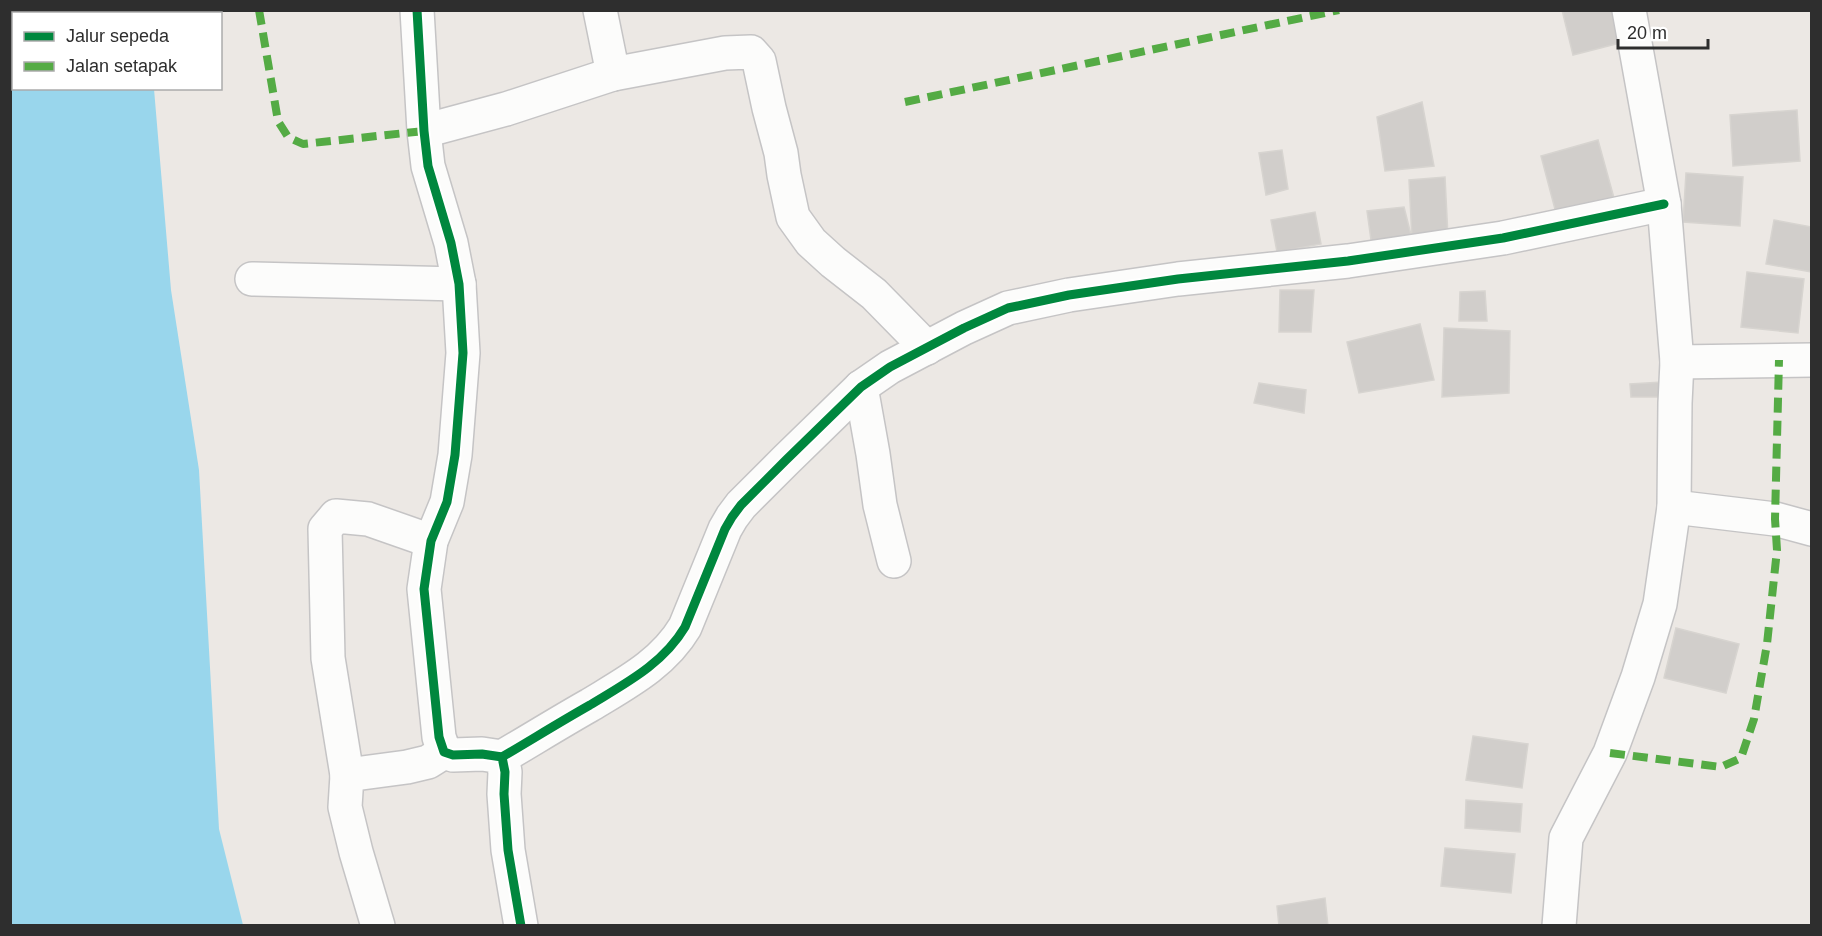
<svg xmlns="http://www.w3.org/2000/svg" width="1822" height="936" font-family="Helvetica,sans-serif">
<rect width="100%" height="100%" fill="#ece8e4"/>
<!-- water -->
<polygon fill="#99d6ec" points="10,11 146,11 146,13 14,14 14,88 154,89 171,290 199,470 219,829 243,925 11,925"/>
<!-- building -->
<g fill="#d1cecb" stroke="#d7d4d0" stroke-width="1.5">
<polygon points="1562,10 1621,10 1628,41 1573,55"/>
<polygon points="1422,102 1434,166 1385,171 1377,117"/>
<polygon points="1797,110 1800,161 1733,166 1730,115"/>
<polygon points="1598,140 1614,198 1556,213 1541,156"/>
<polygon points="1282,150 1288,189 1266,195 1259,153"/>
<polygon points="1686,173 1743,177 1740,226 1683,222"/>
<polygon points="1445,177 1448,237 1412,239 1409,180"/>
<polygon points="1404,207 1412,239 1372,247 1367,211"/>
<polygon points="1315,212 1321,244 1277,252 1271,220"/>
<polygon points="1774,220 1812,227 1812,272 1766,264"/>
<polygon points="1747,272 1804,279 1798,333 1741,327"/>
<polygon points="1280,290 1314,290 1311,332 1279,332"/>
<polygon points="1485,291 1487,321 1459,321 1460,292"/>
<polygon points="1420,324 1434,380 1359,393 1347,342"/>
<polygon points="1444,328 1510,331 1509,393 1442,397"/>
<polygon points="1662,382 1662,397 1631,397 1630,384"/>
<polygon points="1259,383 1306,390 1304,413 1254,403"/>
<polygon points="1676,628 1739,644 1726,693 1664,678"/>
<polygon points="1473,736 1528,744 1522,788 1466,780"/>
<polygon points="1466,800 1522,804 1520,832 1465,828"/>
<polygon points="1445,848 1515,854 1511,893 1441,886"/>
<polygon points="1325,898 1328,926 1279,926 1277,906"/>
</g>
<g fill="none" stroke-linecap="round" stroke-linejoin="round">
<defs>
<g id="minor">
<polyline points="417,10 424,131 428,166 451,243 459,284 463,353 455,455 447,502 431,541 424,589 439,737 444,752 453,755 482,754 502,757 505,772 504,794 508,850 521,926"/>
<polyline points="600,10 613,74"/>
<polyline points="424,131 506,109 613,74 725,53 751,52 759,61 769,108 781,153 784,175 793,217 811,242 833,262 874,294 927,348"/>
<polyline points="252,279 459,284"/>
<polyline points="1677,362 1812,360"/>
<polyline points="861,387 873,454 880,505 894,561"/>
<polyline points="1674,507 1775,519 1812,529"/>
<path d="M502 757C531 740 560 722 590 705 626 683 663 664 685 627L725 529 732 517 741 505 786 460 861 387 890 367 964 328 1008 308 1069 295 1178 279 1348 261 1503 238 1664 204"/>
<polyline points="347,775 328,658 325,529 336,516 368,519 431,541"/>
<polyline points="378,926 356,852 345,807 347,775 407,767 428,762 444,752"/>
<polyline points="1559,926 1566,838 1610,753 1638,677 1660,604 1674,507 1675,403 1677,362 1664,204 1629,10"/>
</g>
</defs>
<!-- minor casing -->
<use href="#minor" stroke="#c5c4c5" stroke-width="36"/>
<!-- minor -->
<use href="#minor" stroke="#fcfcfb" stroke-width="33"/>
<!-- quiet -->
<g stroke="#54ab44" stroke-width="8" stroke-dasharray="15 8" stroke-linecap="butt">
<polyline points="259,10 278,121 288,137 303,144 424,131"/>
<polyline points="905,102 1339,10"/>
<polyline points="1610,753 1721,767 1741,758 1754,719 1767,644 1777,550 1775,519 1779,360"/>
</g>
<defs>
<g id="cycleway">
<polyline points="417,10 424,131 428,166 451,243 459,284 463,353 455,455 447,502 431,541 424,589 439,737 444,752 453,755 482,754 502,757 505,772 504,794 508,850 521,926"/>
<path d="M502 757C531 740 560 722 590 705 626 683 663 664 685 627L725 529 732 517 741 505 786 460 861 387 890 367 964 328 1008 308 1069 295 1178 279 1348 261 1503 238 1664 204"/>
</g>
</defs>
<!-- cycleway casing -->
<use href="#cycleway" stroke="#fff" stroke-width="13"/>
<!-- cycleway -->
<use href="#cycleway" stroke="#00873e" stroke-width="9"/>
</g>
<!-- border -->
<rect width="1822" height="936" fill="none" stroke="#2e2e2e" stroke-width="24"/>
<!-- legend -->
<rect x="12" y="12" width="210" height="78" fill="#ffffff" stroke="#ababab" stroke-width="1.5"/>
<rect x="24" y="32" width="30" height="9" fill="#00873e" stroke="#ababab" stroke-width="1.5"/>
<text x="66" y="42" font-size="18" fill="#2e2e2e">Jalur sepeda</text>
<rect x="24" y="62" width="30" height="9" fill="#54ab44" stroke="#ababab" stroke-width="1.5"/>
<text x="66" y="72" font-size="18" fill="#2e2e2e">Jalan setapak</text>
<!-- scale -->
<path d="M1618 39v9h90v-9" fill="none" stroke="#2e2e2e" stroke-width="3"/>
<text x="1627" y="39" font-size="18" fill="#2e2e2e" stroke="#ffffff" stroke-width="4.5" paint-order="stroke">20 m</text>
</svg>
